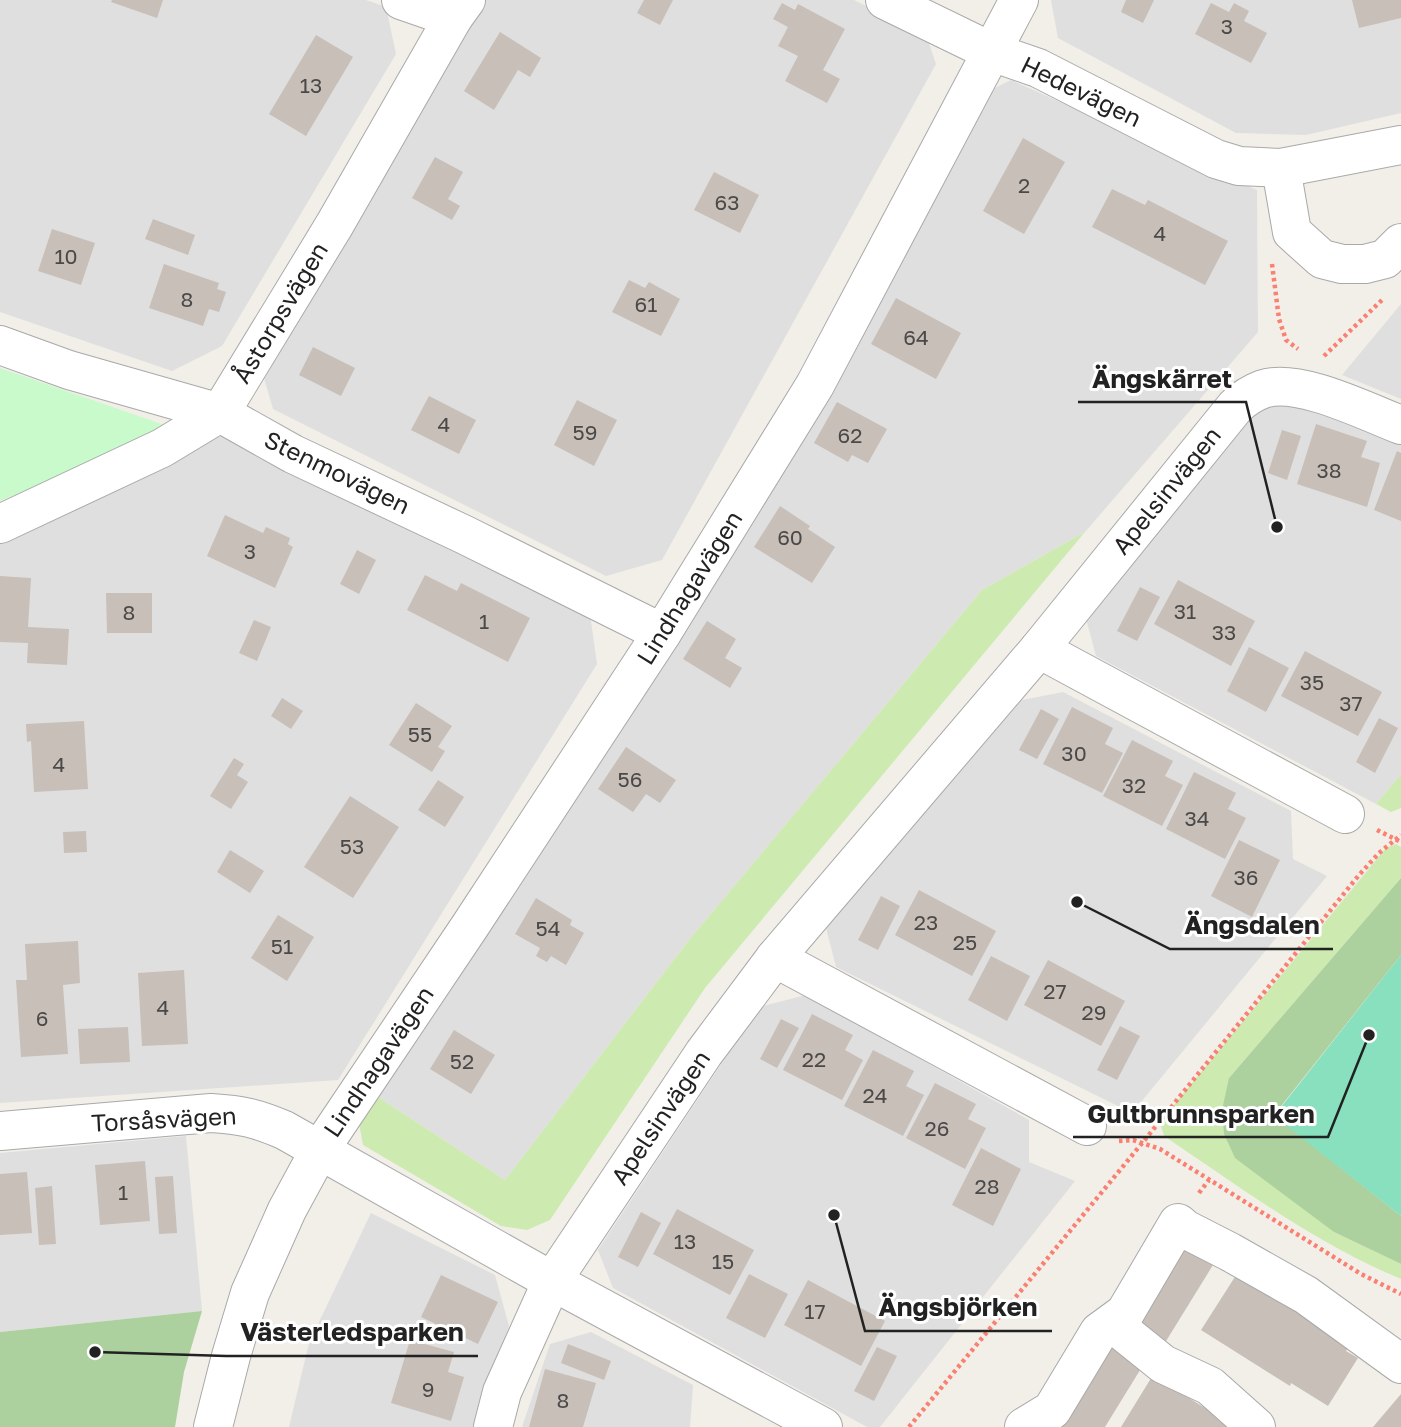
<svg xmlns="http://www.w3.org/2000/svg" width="1401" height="1427" font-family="'Golos Text',sans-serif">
<rect width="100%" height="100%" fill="#f2efe9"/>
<!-- residential -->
<g fill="#e0dfdf">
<polygon points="0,0 366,0 386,7 396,54 222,346 172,371 0,312"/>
<polygon points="482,0 854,0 926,35 936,64 662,560 606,576 273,409 261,368"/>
<polygon points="1051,0 1401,0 1401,113 1306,135 1236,133 1058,38"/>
<polygon points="1011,80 1257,190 1258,332 1085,532 982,590 689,940 505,1180 378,1097 981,95"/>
<polygon points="1401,304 1401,399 1342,375"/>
<polygon points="1286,403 1324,411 1401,440 1401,774 1376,804 1096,656 1085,615 1243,410"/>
<polygon points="205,437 229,437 590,614 597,664 338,1080 0,1103 0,535"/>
<polygon points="1063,692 1291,811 1293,859 1327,876 1132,1113 836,967 826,928 1017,701"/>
<polygon points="806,995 1029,1120 1029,1162 1075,1181 880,1427 867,1427 613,1288 598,1250 759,1007"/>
<polygon points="186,1136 202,1311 0,1332 0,1153"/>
<polygon points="371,1213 495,1275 509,1326 474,1427 289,1427 309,1343"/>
<polygon points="591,1332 693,1385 690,1427 522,1427 550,1344"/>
</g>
<!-- grass -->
<g fill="#cdebb0">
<polygon points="1085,532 705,988 550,1220 527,1230 501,1226 363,1145 358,1118 378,1097 505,1180 689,940 982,590"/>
<polygon points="1401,774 1401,808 1391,812 1376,804"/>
<path d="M1396 844 1401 847V878L1229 1078 1334 1232 1401 1264V1279C1316 1244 1240 1187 1164 1136L1160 1122 1386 848Z"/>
</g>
<!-- forest -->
<g fill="#add19e">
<polygon points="1401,878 1401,955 1274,1115 1401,1216 1401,1264 1334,1232 1235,1158 1224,1134 1222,1110 1229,1078"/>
<polygon points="202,1311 184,1372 175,1427 0,1427 0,1332"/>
</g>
<!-- park -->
<polygon fill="#c8facc" points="0,368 176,429 0,501"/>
<!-- pitch -->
<polygon fill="#88e0be" points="1401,955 1401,1216 1274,1116"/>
<!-- building -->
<g fill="#c7bfb8">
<polygon points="112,0 163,0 157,18 111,2"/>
<polygon points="644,0 673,0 660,25 637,13"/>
<polygon points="1126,0 1154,0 1143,23 1121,12"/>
<polygon points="1352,0 1401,0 1401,18 1359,28"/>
<polygon points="782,3 795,10 798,4 845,29 823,70 840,79 827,103 785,81 798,56 778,46 788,27 773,19"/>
<polygon points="1211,3 1229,12 1234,3 1249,11 1244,21 1267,33 1251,63 1195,34"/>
<polygon points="500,32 541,58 530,77 518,70 494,110 464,91"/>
<polygon points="316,35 353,57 306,136 269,114"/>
<polygon points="1023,138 1065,162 1024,234 983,211"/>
<polygon points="435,157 463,172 448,199 460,206 452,220 412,198"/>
<polygon points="714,172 759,195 740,233 694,210"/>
<polygon points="1112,189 1145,205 1148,200 1228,241 1205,285 1092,227"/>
<polygon points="153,219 195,235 188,255 145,239"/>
<polygon points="52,229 95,243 81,285 38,271"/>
<polygon points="164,264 219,283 217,289 226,292 219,312 209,309 203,326 149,308"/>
<polygon points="629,280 645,288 649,282 680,299 661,336 612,312"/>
<polygon points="896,298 961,333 936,379 871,344"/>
<polygon points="313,347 355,368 341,396 299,375"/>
<polygon points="429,396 476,420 459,454 411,430"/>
<polygon points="577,400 617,420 594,466 554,445"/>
<polygon points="837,402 887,429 868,463 852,455 848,462 814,443"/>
<polygon points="1316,424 1367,441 1361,457 1380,463 1367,507 1297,484"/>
<polygon points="1282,430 1301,436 1287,480 1268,473"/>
<polygon points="1397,451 1401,453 1401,521 1374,510"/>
<polygon points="780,506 810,526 808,529 835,547 812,583 754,547"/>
<polygon points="225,515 263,533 266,527 290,538 288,544 293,547 275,588 207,556"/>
<polygon points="357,550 376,560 359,594 340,584"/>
<polygon points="425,575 457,591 461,583 530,618 508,662 407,610"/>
<polygon points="0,576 31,578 28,627 69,629 67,665 27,663 28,643 0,642"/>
<polygon points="1178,580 1255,621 1231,666 1154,624"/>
<polygon points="1140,587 1160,597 1137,641 1117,631"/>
<polygon points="106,593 152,593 152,633 107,633"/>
<polygon points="254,620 271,627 257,661 239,653"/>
<polygon points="707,621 736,639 725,658 742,668 730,688 683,659"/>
<polygon points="1249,647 1289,668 1266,712 1227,691"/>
<polygon points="1305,651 1382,692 1358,736 1281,696"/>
<polygon points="282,698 303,711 291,729 271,716"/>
<polygon points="416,703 452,726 438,747 445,751 432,772 389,745"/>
<polygon points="1072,707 1113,728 1105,744 1123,753 1102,793 1043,764"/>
<polygon points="1041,709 1059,719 1037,759 1019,750"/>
<polygon points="1379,718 1398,728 1375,773 1356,762"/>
<polygon points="84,721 88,789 34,792 31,741 27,742 26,724"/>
<polygon points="1132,740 1173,761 1165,776 1183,785 1162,826 1103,796"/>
<polygon points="626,747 676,780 660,803 646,794 633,812 598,789"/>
<polygon points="234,758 244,764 237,775 248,782 231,809 210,796"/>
<polygon points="1194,772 1236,793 1228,809 1246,818 1225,859 1166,829"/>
<polygon points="438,780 464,797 445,827 418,810"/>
<polygon points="350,796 399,827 353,898 304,867"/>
<polygon points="86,831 87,852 64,853 63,832"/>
<polygon points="1239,840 1280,860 1252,917 1211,896"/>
<polygon points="230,850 264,871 250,893 217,872"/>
<polygon points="919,890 996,931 972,976 895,935"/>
<polygon points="881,896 900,906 878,950 858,940"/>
<polygon points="536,898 572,920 570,925 584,933 566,965 551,956 547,962 536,956 540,948 515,934"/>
<polygon points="278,915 314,937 287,981 251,958"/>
<polygon points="78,941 80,983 63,985 68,1054 21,1057 16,980 27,980 25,944"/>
<polygon points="991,956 1030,976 1007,1021 968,1000"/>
<polygon points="1048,960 1125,1001 1101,1046 1024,1005"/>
<polygon points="184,970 188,1044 142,1046 138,973"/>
<polygon points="812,1014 853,1035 845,1050 863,1060 842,1100 783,1070"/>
<polygon points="781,1019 799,1028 777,1068 760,1059"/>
<polygon points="1120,1026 1140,1036 1117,1080 1097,1070"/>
<polygon points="128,1027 130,1062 80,1064 78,1029"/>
<polygon points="454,1030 495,1055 471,1094 430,1069"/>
<polygon points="873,1050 914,1071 906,1086 924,1095 903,1136 844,1106"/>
<polygon points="935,1083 976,1104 968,1119 986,1128 965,1169 906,1138"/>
<polygon points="981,1148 1021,1169 993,1226 952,1205"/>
<polygon points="145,1161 150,1221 100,1225 95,1165"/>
<polygon points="27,1172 32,1233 0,1235 0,1174"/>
<polygon points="173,1176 177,1233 159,1234 155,1177"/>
<polygon points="52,1186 56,1244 39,1245 35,1188"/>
<polygon points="677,1209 754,1250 730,1295 653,1254"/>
<polygon points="641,1212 661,1223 638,1267 618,1257"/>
<polygon points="1175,1242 1213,1265 1163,1346 1125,1323"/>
<polygon points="1240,1269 1349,1346 1346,1351 1358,1358 1328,1406 1291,1383 1290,1386 1201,1330"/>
<polygon points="749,1274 788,1294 765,1338 726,1318"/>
<polygon points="441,1275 498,1302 478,1344 421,1317"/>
<polygon points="808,1280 885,1321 861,1366 784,1325"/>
<polygon points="1107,1339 1145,1362 1105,1427 1053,1427"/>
<polygon points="410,1340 454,1352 448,1372 464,1377 451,1421 391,1403"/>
<polygon points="568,1344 611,1361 604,1380 561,1363"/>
<polygon points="877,1347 897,1356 874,1401 854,1391"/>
<polygon points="545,1369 596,1383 583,1427 529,1427"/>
<polygon points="1153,1375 1178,1391 1235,1427 1121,1427"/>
<polygon points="1401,1394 1401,1427 1373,1427"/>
</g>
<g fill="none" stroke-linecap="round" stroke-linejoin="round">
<defs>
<g id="minor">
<polyline points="401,0 453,18"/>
<polyline points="885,0 992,52 1038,68 1216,159 1239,166 1281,168 1401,145"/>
<polyline points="1281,168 1292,232 1322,259 1342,264 1365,264 1385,259 1401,243"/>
<polyline points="0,345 69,370 220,413 293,454 465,535 662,633"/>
<polyline points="0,524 162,448 220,413 335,224 453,18 466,0"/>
<polyline points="1039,649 1345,814"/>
<polyline points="775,958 1087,1126"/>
<path d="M0 1131 211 1113C242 1115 256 1118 284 1130L552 1281 823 1427"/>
<polyline points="1112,1323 1163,1364 1210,1386 1256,1427"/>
<polyline points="213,1427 231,1356 250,1293 287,1210 319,1151 470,926 662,633 815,385 1019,0"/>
<path d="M493 1427 502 1392 552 1281 704 1053 775 958 1039 649 1235 407C1243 399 1252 393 1263 389 1298 377 1367 412 1401 425"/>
<polyline points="1024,1427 1052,1410 1099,1332 1125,1313 1178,1223 1185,1229 1230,1252 1306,1295 1401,1364"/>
</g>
</defs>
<!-- minor casing -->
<use href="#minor" stroke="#a9a9a9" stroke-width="40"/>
<!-- path -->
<g stroke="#fa8072" stroke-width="4.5" stroke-dasharray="3.5 3.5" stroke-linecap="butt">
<polyline points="1272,264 1279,319 1286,340 1298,349"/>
<polyline points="1324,356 1383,299"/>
<polyline points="1377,830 1401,842"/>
<polyline points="1119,1141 1133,1140 1160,1149 1361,1274 1401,1294"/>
<polyline points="1199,1193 1209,1180"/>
<polyline points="909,1427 1143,1142 1359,875 1379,853 1401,835"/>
</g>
<!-- minor -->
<use href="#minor" stroke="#fff" stroke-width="38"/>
</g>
<g text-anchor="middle" stroke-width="6" stroke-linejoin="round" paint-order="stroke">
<!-- number labels -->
<g font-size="21" fill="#4b4948">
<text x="1227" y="34">3</text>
<text x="311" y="93">13</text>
<text x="1024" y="193">2</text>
<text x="727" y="210">63</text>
<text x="1160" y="241">4</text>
<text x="66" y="264">10</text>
<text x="187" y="307">8</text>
<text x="646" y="312">61</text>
<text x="916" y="345">64</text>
<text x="444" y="432">4</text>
<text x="585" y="440">59</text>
<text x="850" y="443">62</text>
<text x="1329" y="478">38</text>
<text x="790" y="545">60</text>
<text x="250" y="559">3</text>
<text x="1185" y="619">31</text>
<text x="129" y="620">8</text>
<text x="484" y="629">1</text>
<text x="1224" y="640">33</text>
<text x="1312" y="690">35</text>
<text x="1351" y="711">37</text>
<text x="420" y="742">55</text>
<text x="1074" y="761">30</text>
<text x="59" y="772">4</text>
<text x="630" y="787">56</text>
<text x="1134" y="793">32</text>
<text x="1197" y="826">34</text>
<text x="352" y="854">53</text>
<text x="1246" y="885">36</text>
<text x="926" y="930">23</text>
<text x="548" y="936">54</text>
<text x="965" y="950">25</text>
<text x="282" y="954">51</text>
<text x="1055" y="999">27</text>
<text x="163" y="1015">4</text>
<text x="1094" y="1020">29</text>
<text x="42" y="1026">6</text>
<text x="814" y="1067">22</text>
<text x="462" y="1069">52</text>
<text x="875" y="1103">24</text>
<text x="937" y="1136">26</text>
<text x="987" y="1194">28</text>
<text x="123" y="1200">1</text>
<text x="685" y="1249">13</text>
<text x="723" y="1269">15</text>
<text x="815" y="1319">17</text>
<text x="428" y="1397">9</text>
<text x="563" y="1408">8</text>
</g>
<!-- street labels -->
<g font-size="24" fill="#222" stroke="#fff">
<text transform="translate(1081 92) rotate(26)" y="8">Hedevägen</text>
<text transform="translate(281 313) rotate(-59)" y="8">Åstorpsvägen</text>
<text transform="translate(337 473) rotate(26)" y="8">Stenmovägen</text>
<text transform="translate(1167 491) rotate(-51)" y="8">Apelsinvägen</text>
<text transform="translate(690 588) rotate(-58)" y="8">Lindhagavägen</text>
<text transform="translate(379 1062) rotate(-56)" y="8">Lindhagavägen</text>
<text transform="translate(661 1118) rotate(-56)" y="8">Apelsinvägen</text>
<text transform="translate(164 1120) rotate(-3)" y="8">Torsåsvägen</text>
</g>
</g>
<!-- callouts -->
<path fill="none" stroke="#222" stroke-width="2.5" d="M1277 527L1246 402H1078M1077 902L1170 949H1333M1369 1035L1328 1137H1073M834 1215L865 1331H1052M95 1352L226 1356H478"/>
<g fill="#222" stroke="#fff" stroke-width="2.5">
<circle cx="1277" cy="527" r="7"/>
<circle cx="1077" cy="902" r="7"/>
<circle cx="1369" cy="1035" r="7"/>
<circle cx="834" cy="1215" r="7"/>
<circle cx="95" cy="1352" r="7"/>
</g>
<g font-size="26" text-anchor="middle" font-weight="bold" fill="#222" stroke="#fff" stroke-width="6" stroke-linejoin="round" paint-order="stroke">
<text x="1162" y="388">Ängskärret</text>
<text x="1252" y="934">Ängsdalen</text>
<text x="1201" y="1123">Gultbrunnsparken</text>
<text x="958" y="1316">Ängsbjörken</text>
<text x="352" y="1341">Västerledsparken</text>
</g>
</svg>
